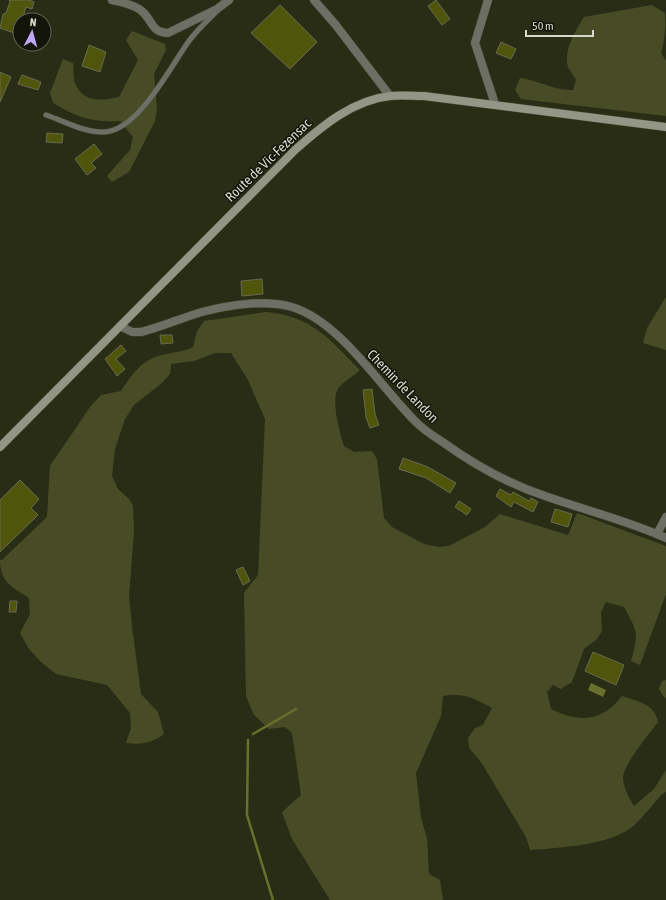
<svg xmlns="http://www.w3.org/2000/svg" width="666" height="900" font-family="'Asap Condensed',sans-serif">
<rect width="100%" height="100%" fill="#2a2d16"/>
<!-- green -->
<g fill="#474c26">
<path d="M652 5 665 13C666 27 665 39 661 53L666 61V116L521 99 515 90 520 78C538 80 555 91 573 90L576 80C574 76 570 71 568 67 563 50 576 30 584 17Z"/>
<path d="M132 31 165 44 166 50 154 74 157 109 155 121 129 172 112 182 107 176 130 150 133 137 120 121C93 123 76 117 53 103L50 93 63 59 73 63C74 69 73 77 75 83 83 103 101 101 119 97L138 60 126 40Z"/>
<polygon points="666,297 666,350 643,343 647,328"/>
<path d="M266 312C312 316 329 339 360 370 354 376 346 380 340 386 329 397 340 433 344 446L354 452 372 451 377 459 384 518 392 527 424 544 439 547 449 546 485 527 500 514 568 535 577 513 666 546V594L640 665 631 661C639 632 638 633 624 607L606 602 601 612 602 631 597 639 584 649 572 682 561 689 553 685 547 692 551 709C579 723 602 722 622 696 637 701 655 704 658 722 650 733 624 764 623 777 623 787 629 798 634 806L654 789 666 770V792L661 795C652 805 643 818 632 827 610 845 558 848 530 850L526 837 481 762 469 748 468 738 475 728 483 725 492 708C475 699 462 692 443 696L441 716 416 773 421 818 427 838 429 874 440 880 443 900H330L292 839 282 812 301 795 292 733 285 727 269 729 254 715 246 696 244 593 258 575 265 419 247 378 231 353H215L194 361 171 364 170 374 162 383 134 405 125 419 115 449 112 476 118 489 129 499 133 506 134 531 129 596 132 626 141 694 158 712 164 734C153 743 140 745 126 743L131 728 130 713 107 685 56 674 41 662 29 649 20 633 30 614 29 598C12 587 0 582 0 560H2L47 517 50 466 90 407 101 395 121 391C132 375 141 360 162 355 173 352 183 352 193 347L197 331 204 321Z"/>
<polygon points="666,680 666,698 663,696 659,689 662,681"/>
</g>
<!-- water -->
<polygon fill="#68702c" points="591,683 606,690 603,697 588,690"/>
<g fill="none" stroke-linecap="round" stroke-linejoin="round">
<!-- stream -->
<g stroke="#68702c" stroke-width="2.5">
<polyline points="253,734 296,709"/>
<polyline points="248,740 247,815 273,900"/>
</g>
</g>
<!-- building -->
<g fill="#4f550b" stroke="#676b51">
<polygon points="9,0 29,0 34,2 32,9 26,7 22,20 20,20 17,34 0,28 3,14 6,13 10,2"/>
<polygon points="436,0 450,19 442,25 428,6"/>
<polygon points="280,5 317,42 290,69 251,33"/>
<polygon points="501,42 516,49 511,59 496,53"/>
<polygon points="89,45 106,52 100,72 82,66"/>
<polygon points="0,72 11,77 0,102"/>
<polygon points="22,75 41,82 38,90 18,84"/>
<polygon points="47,133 63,134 62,143 46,142"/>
<polygon points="94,144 102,154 91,163 96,168 87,175 75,159"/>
<polygon points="262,279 263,294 242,296 241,281"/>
<polygon points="160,335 172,335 173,343 161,344"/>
<polygon points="121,345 126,351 116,359 125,369 117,376 105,359"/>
<polygon points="372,389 375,414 379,425 370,428 366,417 363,390"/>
<polygon points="403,458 428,467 456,483 450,493 426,478 399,469"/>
<polygon points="20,480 39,499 31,508 38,515 0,552 0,500"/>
<polygon points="500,489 511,495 513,492 529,501 531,498 538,502 533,512 514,502 511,507 496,496"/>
<polygon points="459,501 471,509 467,515 455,507"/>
<polygon points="555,509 572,514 568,527 551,522"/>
<polygon points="243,567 250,581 243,585 236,570"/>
<polygon points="10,601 17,601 16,612 9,612"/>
<polygon points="593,652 624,665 616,685 585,671"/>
</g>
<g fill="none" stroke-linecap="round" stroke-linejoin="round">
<defs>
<path id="lane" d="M46 115C64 121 85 133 104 132 138 131 170 67 189 41 197 30 207 21 216 12"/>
<g id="street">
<path d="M112 0C120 2 131 4 139 9 153 18 149 32 168 33L217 9 229 0"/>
<polyline points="314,0 335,24 390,96"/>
<polyline points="488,0 475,43 495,104"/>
<path d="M120 326 132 332H141C162 327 181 318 202 312 228 305 266 299 292 307 341 322 381 388 417 423 425 431 435 437 444 443 476 466 511 485 548 497 588 511 628 521 666 538"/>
<polyline points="657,534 666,517"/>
</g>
<path id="secondary" d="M0 447 295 150C322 126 353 100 390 96 401 95 413 96 424 96L666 127"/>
</defs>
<!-- lane casing -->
<use href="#lane" stroke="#464833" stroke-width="6"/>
<!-- street casing -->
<use href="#street" stroke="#464833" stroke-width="9"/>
<!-- secondary casing -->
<use href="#secondary" stroke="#464833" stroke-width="9"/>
<!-- lane -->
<use href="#lane" stroke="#6e6f64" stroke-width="5"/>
<!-- street -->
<use href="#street" stroke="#6e6f64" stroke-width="8"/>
<!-- secondary -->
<use href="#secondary" stroke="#939684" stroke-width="8"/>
</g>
<g text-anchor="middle" stroke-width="3" stroke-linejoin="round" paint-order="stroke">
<!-- street labels -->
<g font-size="14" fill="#d6d8ca" stroke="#13140a">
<text transform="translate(268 160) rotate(-44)" y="5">Route de Vic-Fezensac</text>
<text transform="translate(403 386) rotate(46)" y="5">Chemin de Landon</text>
</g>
</g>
<!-- north arrow -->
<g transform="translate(32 32) rotate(6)"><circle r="19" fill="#13140a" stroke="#616257"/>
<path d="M0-3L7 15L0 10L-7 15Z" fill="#bcaaf6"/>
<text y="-6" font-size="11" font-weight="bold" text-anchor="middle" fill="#d6d8ca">N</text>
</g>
<!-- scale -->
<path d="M526 30v6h67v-6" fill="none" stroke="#d6d8ca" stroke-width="2"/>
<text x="532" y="30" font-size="12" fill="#d6d8ca" stroke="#13140a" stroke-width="3" paint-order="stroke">50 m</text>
</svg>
